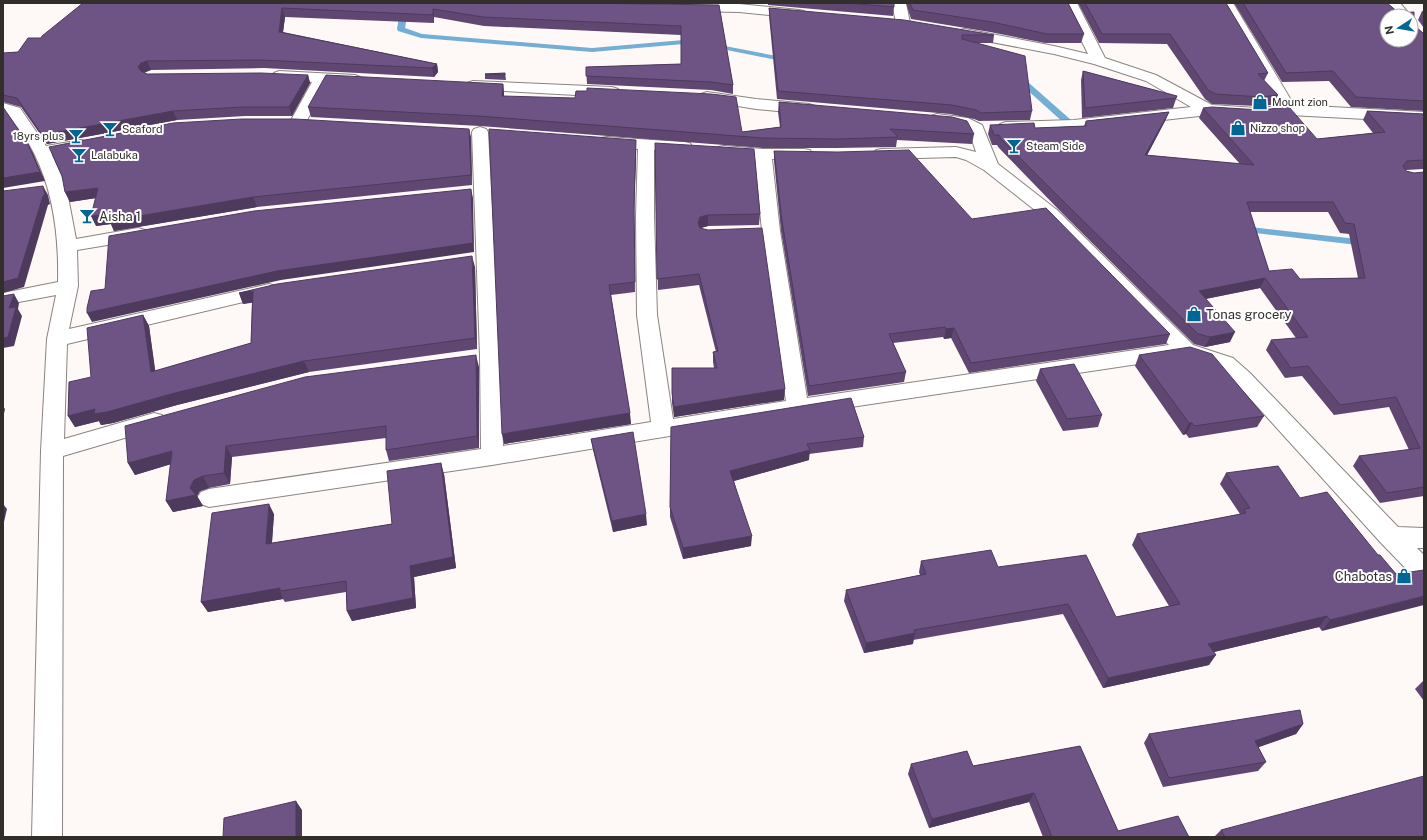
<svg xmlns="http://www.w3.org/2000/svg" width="1427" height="840" font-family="'Public Sans',sans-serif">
<rect width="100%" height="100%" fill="#fef9f7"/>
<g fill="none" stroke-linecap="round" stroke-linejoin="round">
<!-- stream -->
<g fill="#72aed5" fill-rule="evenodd">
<polygon points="398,8 404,8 408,11 405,28 422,34 592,48 695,39 699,41 695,43 592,52 421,38 398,31 397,29 400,12 397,10"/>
<polygon points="709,43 787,58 791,60 787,62 712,47 708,45"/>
<polygon points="1014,82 1029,83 1071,120 1071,124 1065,124 1024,87 1014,86"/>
<polygon points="1242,226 1366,240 1371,243 1366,246 1239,231 1237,229"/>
</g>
<defs>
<g id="minor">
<polygon points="689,3 739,4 799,10 804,11 806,14 804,17 799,18 739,12 690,11 685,10 683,7 685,4"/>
<polygon points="892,3 906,3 910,23 908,26 903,27 898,26 896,23"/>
<polygon points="1063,3 1077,3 1105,58 1156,75 1212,105 1257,108 1279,106 1219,3 1233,3 1294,105 1424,112 1424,122 1289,115 1257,118 1208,115 1074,130 1006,132 1000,130 998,127 1000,124 1006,122 1074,120 1191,107 1146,81 1094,64 1054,54 965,37 960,36 958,33 960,30 965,29 1054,46 1088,54"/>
<polygon points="1385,3 1400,3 1411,16 1396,16"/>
<polygon points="279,71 355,75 360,77 363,80 360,83 355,85 327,83 306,122 304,125 298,127 292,125 290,122 312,82 274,79 271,76 274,73"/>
<polygon points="473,81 612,87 618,89 620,92 618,95 612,97 467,89 465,86 467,83"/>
<polygon points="707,92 756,99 809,104 815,106 817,109 815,112 809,114 756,109 701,100 699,97 701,94"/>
<path d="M3 103 20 108 46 146 81 140 87 141 89 145 87 149 52 155 66 186 76 239 138 228 145 230 147 234 145 238 138 240 77 250 78 286 69 329 269 284 276 286 279 290 276 294 269 296 67 344 64 439 154 413 162 415 165 421 162 427 63 456 62 837H32L41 451 47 339 56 295 3 305V293L58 282C59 238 54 193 34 153 27 139 17 127 8 114L3 113Z"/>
<polygon points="937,114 968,118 982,125 998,164 1057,210 1193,345 1233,358 1250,373 1398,527 1424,528 1424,548 1417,548 1424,555 1424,581 1415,578 1382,544 1236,383 1219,368 1185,357 798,415 492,465 209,507 201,504 197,498 201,492 209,489 481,449 480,356 472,132 474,129 480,127 486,129 488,132 500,356 503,446 651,422 637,315 636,216 638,149 601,146 599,142 601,138 607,137 684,142 690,143 692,147 690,151 684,152 654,150 654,216 657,315 673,419 786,401 762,231 755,158 718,155 716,151 718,147 724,146 763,149 804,149 810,150 812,154 810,158 804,159 772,159 780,231 807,398 1169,345 1045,218 984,170 966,160 956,157 882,159 876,158 874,154 876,150 882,149 956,147 976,152 969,131 964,127 931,122 929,119 931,116"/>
</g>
</defs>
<!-- minor casing -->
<use href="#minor" stroke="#8b8481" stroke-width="2"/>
<!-- minor -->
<use href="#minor" fill="#fff" fill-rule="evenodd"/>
</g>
<!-- wall -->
<g fill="#5f4772" fill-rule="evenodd">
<polygon points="83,3 719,5 733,85 733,94 711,90 587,84 586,67 681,64 681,35 484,26 434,17 434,23 285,17 283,32 437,64 438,72 434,77 264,68 151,70 144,73 147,74 308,75 310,83 292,116 245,116 177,120 47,144 21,107 3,102 3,53 18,52 41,38"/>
<polygon points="768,3 894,3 894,7 893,16 768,5"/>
<polygon points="906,3 1068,3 1084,34 1081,43 1045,43 990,32 911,19"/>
<polygon points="1078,3 1226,3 1268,73 1264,81 1278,95 1274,105 1257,106 1212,104 1205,99 1167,44 1099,43"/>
<polygon points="1234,3 1387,3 1414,25 1424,34 1424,111 1351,107 1329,81 1282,82"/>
<polygon points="769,8 994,35 993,43 976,43 1032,111 1030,120 979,121 974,119 950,114 777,99 769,16"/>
<polygon points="1422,11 1424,11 1424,28 1418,20"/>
<polygon points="1083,71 1177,96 1173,108 1082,118 1081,80"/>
<polygon points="505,73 506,80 485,79 485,74"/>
<polygon points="503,84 504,93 504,96 742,132 780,127 778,112 779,102 974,134 972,144 897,140 896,147 837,148 763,148 480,126 311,117 308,107"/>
<path d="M1203 108 1317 139 1373 133 1363 120 1367 111 1424 114V169L1406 170V171L1414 173 1424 172V496L1380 503 1353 466 1359 456 1409 450 1389 407 1334 415 1302 376 1285 378 1266 350 1271 340 1296 338 1260 288 1206 299 1230 342 1205 347 1194 344 1064 215 999 148 997 145H992L988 134 990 125 1035 128 1084 126 1086 121 1169 112 1165 121 1147 155 1240 164 1199 118ZM1250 212H1328L1340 233 1349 234 1358 278 1300 279 1269 271Z"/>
<polygon points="469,129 471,138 472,185 257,207 114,231 111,224 96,226 96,198 70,202 65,192"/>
<polygon points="655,143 760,214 759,225 708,226 700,228 784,400 674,417 672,403 672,393 714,368 713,362 713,352 716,352 699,285 658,290"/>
<polygon points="636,150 634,216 635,292 611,295 631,424 504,444"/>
<polygon points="774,151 972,219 1170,334 1166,344 969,373 951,338 944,339 943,337 893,343 906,372 904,382 808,396 781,231 774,161"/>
<polygon points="475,267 477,349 309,372 177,405 113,423 101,425 99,421 75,427 68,416 91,377 143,315 149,326 155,371 251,343 252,302 243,304 239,293"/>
<polygon points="1139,355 1264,416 1257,427 1189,438 1186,434 1183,435 1135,366"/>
<polygon points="479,367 479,448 389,461 386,450 386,438 232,457 230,484 209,488 200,491 197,496 203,506 173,512 166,501 171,464 135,475 128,463"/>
<polygon points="1040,369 1102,415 1098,427 1063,431 1036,381"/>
<polygon points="671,427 864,437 863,447 809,454 809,460 734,481 751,546 683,559 670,517 670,507"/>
<polygon points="591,439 647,525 613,532 593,450"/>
<polygon points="1226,473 1300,498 1378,555 1396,574 1322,631 1319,627 1214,652 1209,665 1103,688 1063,614 913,640 913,644 864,653 844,601 846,590 920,575 919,572 921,561 998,567 1116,617 1169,606 1132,545 1137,534 1240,514 1220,484"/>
<polygon points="444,474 456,568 414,577 416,608 352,621 347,611 346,592 285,602 283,599 208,612 201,602 274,514 272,543 392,524"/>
<polygon points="1424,680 1424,701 1415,689"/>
<polygon points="1303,724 1296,734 1258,747 1266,762 1258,771 1163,787 1144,743 1149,734"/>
<polygon points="1080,746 1118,831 1189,837 1043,837 1029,802 929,828 908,774 911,764 973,766"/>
<polygon points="1221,830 1424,837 1214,837"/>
</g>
<!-- shaded-wall -->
<g fill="#4d3a5d">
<polygon points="282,8 285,17 282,40 279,32"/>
<polygon points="433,9 434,17 434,23 433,15"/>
<polygon points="147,61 151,70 145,72 142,76 138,67 141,63"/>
<polygon points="437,64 438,72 434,77 432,68"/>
<polygon points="308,75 310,83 292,116 289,107"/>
<polygon points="503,84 504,93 503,106 502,96"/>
<polygon points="173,111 177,120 47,144 42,135"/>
<polygon points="1169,112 1165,121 1142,165 1145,155"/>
<polygon points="469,129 471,138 472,185 471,175"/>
<polygon points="636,140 636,150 634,216 635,292 635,282 634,205"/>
<polygon points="28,144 33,153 45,181 3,188 3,178"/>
<polygon points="43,186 48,195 50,204 48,205 24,287 3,293 3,282"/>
<polygon points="98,188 103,197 70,202 65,192"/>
<polygon points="471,189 473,198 474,252 281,280 92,322 87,313"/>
<polygon points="253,197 257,207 114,231 111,224 96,226 91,216"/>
<polygon points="708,215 708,226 701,228 698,234 698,223 700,217"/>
<polygon points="472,256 475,267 477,349 475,338"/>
<polygon points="1265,278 1260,288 1194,301 1199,291"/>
<polygon points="253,291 257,302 243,304 239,293"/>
<polygon points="14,294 19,303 18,309 22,316 14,346 3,348 3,338 9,308"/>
<polygon points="143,315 149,326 157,383 151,372"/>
<polygon points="954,328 951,338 944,339 946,329"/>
<polygon points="1235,332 1230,342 1205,347 1210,337"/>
<polygon points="476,355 479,367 479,448 477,436"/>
<polygon points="304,361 309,372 177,405 113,423 101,425 99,421 75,427 68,416"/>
<polygon points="785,389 784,400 674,417 674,407"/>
<polygon points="3,406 5,409 3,418"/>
<polygon points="630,413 631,424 504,444 502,434"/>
<polygon points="1189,423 1192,423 1186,434 1183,435"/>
<polygon points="226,446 232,457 230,484 224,473"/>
<polygon points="810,450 809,460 730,482 730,471"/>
<polygon points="172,451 178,462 135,475 128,463"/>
<polygon points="441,463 444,474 456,568 414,577 416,608 352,621 347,611 410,566"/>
<polygon points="203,476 209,488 200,491 197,496 203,506 173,512 166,501 190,488 194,480"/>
<polygon points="3,504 7,509 3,526"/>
<polygon points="269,504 274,514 271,554 266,544"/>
<polygon points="646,514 647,525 613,532 612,521"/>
<polygon points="752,536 751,546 683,559 683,548"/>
<polygon points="280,588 280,591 283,599 208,612 201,602"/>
<polygon points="1424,596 1424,605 1322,631 1330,620"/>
<polygon points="1327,616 1319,627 1201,655 1208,644"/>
<polygon points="915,633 913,644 864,653 866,643"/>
<polygon points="1216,655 1209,665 1103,688 1108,678"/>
<polygon points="1303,724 1296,734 1248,751 1255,741"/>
<polygon points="1034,793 1029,802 929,828 932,819"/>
<polygon points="296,801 302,810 302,837 296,837"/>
</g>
<!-- building -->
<g fill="#6e5385" stroke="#4d3a5d" fill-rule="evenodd">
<polygon points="83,3 580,3 719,5 733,85 711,82 586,76 586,67 681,64 681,26 483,17 433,9 433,15 282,8 279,32 437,64 432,68 261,60 147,61 141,63 138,67 141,71 147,74 261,73 308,75 289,107 242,107 173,111 42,135 17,98 3,95 3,53 18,52 28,38 41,38 42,36"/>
<polygon points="846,3 894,3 894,7"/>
<polygon points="910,3 1068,3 1084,34 1047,34 992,22 913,10"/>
<polygon points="1085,3 1226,3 1268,73 1258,74 1278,95 1261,97 1216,94 1208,90 1170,34 1102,34"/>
<path d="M1243 3H1387L1399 13 1414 12V25L1424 34V101L1356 97 1333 71 1286 73ZM1387 16H1411V40H1387Z"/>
<polygon points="769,8 904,20 994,35 962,35 962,39 1025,56 1032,111 981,113 976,110 952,105 778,91"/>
<polygon points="1083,71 1177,96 1176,98 1085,108"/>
<polygon points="505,73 505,75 485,74"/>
<polygon points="326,75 503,84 502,96 575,98 576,91 587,91 587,88 711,94 736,97 742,132 781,127 779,102 952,117 967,121 974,134 890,129 898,137 838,139 763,138 478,116 308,107"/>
<polygon points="3,107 28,144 40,172 3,178"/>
<path d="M1212 107 1261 110 1289 107 1317 139 1385 132 1367 111 1424 114V160L1407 161 1403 166 1406 171 1414 173 1424 172V487L1387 493 1359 456 1420 448 1396 397 1340 405 1308 366 1291 368 1271 340 1308 337 1265 278 1199 291 1235 332 1210 337 1198 334 1067 205 1001 139 999 135H994L990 125 1034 123 1035 128 1086 126V121L1169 112 1145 155 1254 165 1203 108ZM1247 202H1333L1345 223 1354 224 1365 278 1300 279 1292 269 1269 271Z"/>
<polygon points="242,119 295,119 469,129 471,175 253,197 109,221 110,214 91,216 98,188 65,192 62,176 49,147 173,123"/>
<polygon points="489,129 636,140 634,205 635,282 609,285 630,413 502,434"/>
<polygon points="655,143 754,149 760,214 708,215 700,217 698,223 700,228 708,230 762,228 785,389 674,407 672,393 672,368 717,368 713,352 718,351 699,274 657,279"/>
<polygon points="909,150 972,219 1046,208 1170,334 971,363 954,328 946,329 945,327 889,334 906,372 809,386 782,221 774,151 838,152"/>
<polygon points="43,186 45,195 43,196 18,278 3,282 3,191"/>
<polygon points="471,189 473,243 277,271 87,313 87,308 91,291 105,289 109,236 254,211"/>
<polygon points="472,256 475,338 304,361 171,394 107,412 94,414 95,409 68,416 69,382 91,377 87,328 143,315 151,372 251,343 253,291 239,293 277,284"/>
<polygon points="14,294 9,308 16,307 8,337 3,338 3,296"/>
<polygon points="1190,347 1212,354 1264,416 1194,426 1192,423 1189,423 1139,355"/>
<polygon points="476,355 477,436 386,450 386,426 226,446 224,473 203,476 194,480 190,488 196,495 166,501 172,451 128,463 125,426 305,377"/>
<polygon points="1074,364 1102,415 1067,419 1040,369"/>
<polygon points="851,398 864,437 807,444 810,450 730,471 752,536 683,548 670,507 671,427"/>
<polygon points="633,432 646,514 612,521 591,439"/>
<polygon points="441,463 453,557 410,566 413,598 347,611 346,581 280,591 280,588 201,602 212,513 269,504 266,544 392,524 387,471"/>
<polygon points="1278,466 1300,498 1327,492 1378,555 1380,555 1396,574 1424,570 1424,596 1330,620 1327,616 1208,644 1216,655 1108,678 1068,604 914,630 915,633 866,643 846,590 926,574 921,561 991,550 998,567 1086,555 1116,617 1180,604 1137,534 1246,513 1244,509 1250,508 1226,473"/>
<polygon points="1300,710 1303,724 1255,741 1266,762 1169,778 1149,734"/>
<polygon points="1080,746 1118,831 1178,816 1189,837 1052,837 1034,793 932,819 911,764 967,751 973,766"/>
<polygon points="1424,776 1424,837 1225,837 1221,830"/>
<polygon points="296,801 296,837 223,837 224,818"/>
</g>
<!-- icons -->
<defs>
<symbol id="shop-bare" viewBox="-9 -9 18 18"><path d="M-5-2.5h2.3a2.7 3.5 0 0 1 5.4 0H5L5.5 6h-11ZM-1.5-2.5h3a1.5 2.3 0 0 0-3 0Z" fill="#006795" stroke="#fff" stroke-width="2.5" paint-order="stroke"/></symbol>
<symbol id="bar-bare" viewBox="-9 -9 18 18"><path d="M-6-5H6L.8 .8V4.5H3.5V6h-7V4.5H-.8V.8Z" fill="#006795" stroke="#fff" stroke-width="2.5" paint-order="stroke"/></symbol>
</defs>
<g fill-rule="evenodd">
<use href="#shop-bare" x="1249" y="91" width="22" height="22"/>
<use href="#shop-bare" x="1227" y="117" width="22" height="22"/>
<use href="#bar-bare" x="99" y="118" width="22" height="22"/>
<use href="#bar-bare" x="65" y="125" width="22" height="22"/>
<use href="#bar-bare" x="1003" y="135" width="22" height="22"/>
<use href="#bar-bare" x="68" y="144" width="22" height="22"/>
<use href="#bar-bare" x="76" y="205" width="22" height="22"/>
<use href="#shop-bare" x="1183" y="303" width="22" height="22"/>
<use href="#shop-bare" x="1393" y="565" width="22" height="22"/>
</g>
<g text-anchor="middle" stroke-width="4" stroke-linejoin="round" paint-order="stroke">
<!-- far-poi labels -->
<g font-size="11" fill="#312e2c" stroke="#fff" text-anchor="start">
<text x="1272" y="106">Mount zion</text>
<text x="1250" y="132">Nizzo shop</text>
<text x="122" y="133">Scaford</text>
<text x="64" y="140" text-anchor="end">18yrs plus</text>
<text x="1026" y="150">Steam Side</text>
<text x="91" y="159">Lalabuka</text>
</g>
<!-- poi labels -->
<g font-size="13" fill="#312e2c" stroke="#fff" text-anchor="start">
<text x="99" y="221">Aisha 1</text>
<text x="1206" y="319">Tonas grocery</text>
<text x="1392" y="581" text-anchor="end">Chabotas</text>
</g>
</g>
<!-- border -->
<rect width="1427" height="840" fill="none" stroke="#312e2c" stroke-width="8"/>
<!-- north arrow -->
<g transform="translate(1399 28) rotate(258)"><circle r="19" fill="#ffffff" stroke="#adabab"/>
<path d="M0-3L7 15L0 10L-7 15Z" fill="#006795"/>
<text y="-6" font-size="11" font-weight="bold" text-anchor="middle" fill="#312e2c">N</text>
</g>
</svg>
